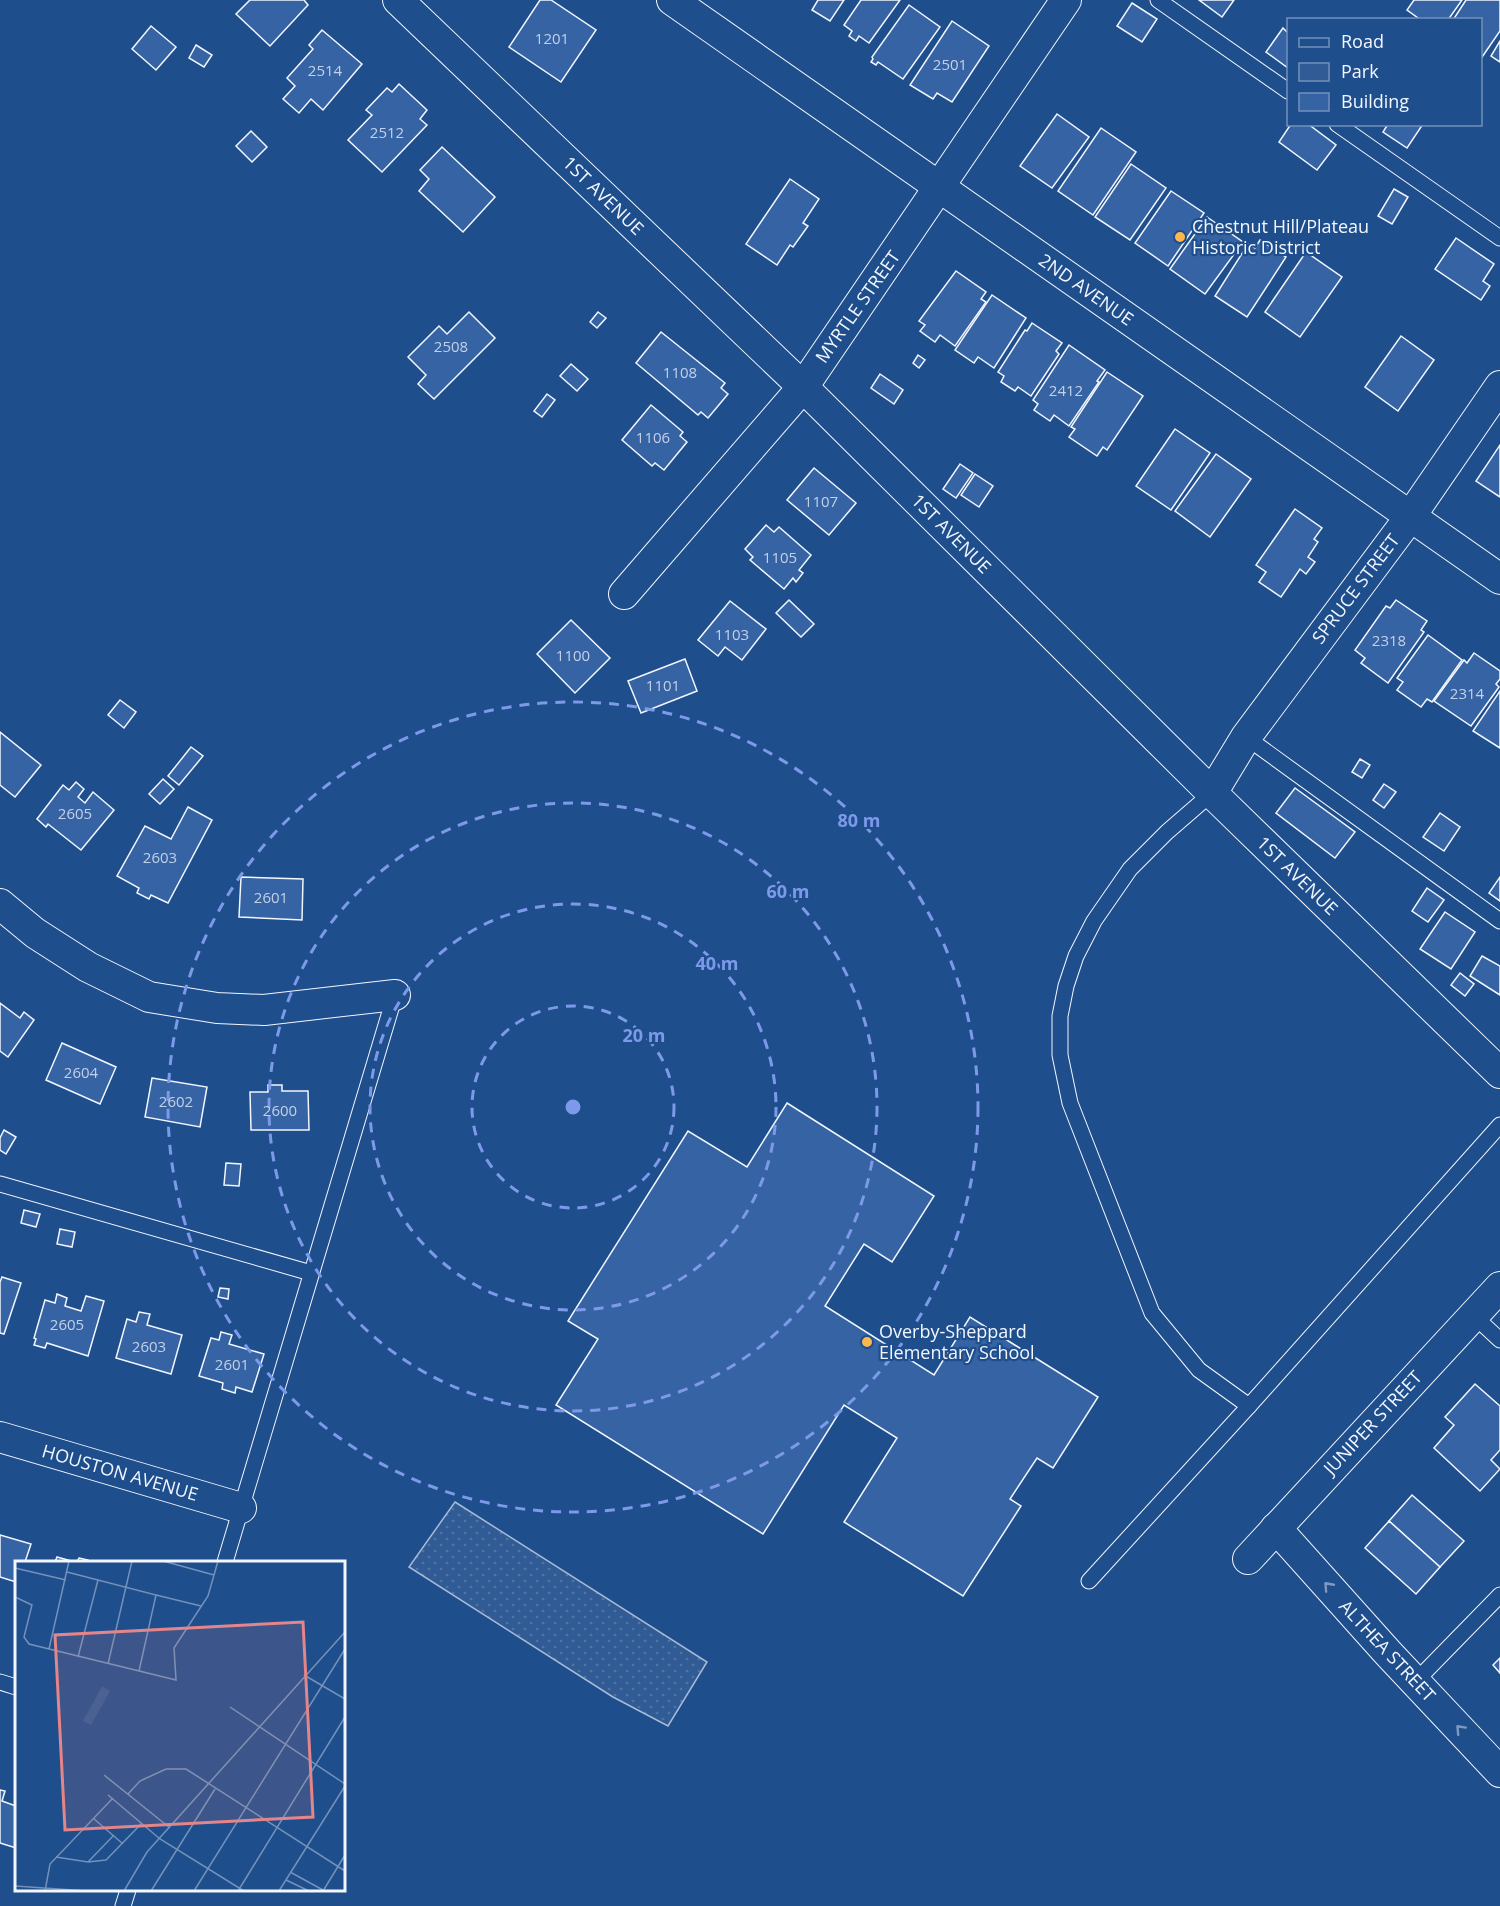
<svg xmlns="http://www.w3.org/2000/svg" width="1500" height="1906" font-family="'Open Sans',sans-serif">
<defs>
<pattern id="green-dots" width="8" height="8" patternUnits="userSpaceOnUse" patternTransform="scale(1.5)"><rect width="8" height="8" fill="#305b95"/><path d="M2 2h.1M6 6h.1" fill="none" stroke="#4e73a5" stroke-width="1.8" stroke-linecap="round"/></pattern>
</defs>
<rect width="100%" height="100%" fill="#1f4e8c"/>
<!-- green -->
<polygon fill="url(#green-dots)" stroke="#a8bbd7" stroke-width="1.5" points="455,1502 707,1662 668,1726 613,1697 409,1567"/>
<!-- building -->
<g fill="#3563a3" stroke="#f2f6ff" stroke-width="1.5">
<polygon points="250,0 304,0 308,5 270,46 236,14"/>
<polygon points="540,0 551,0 596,30 561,82 509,47"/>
<polygon points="818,0 844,0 830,21 812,10"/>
<polygon points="861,0 900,0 869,43 859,36 856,41 849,36 852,31 844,25"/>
<polygon points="1199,0 1234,0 1222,17"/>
<polygon points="1414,0 1462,0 1448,20 1421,20 1407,10"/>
<polygon points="1466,0 1500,0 1500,31 1480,60 1480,20 1453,20"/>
<polygon points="1132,3 1157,19 1142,42 1117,26"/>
<polygon points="909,5 940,27 903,79 878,62 876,65 871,62 873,59 872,57"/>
<polygon points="952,21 989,46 952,102 937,93 933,99 910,85"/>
<polygon points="151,26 176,47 156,70 132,49"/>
<polygon points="1283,28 1288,33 1288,68 1266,52"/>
<polygon points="322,30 362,64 323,110 311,99 299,113 283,99 295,86 287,78 313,49 309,45"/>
<polygon points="1500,41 1500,62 1491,56"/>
<polygon points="196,45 212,55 204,67 189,58"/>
<polygon points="399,84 427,110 420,119 427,125 382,172 348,140 372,115 366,110 387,88 392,92"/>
<polygon points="1057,114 1089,137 1052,188 1020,166"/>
<polygon points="1291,124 1308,124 1336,145 1317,170 1279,142"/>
<polygon points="1388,124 1423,124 1407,148 1383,132"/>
<polygon points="1101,128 1136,152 1093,215 1058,191"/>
<polygon points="251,131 267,147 252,162 236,146"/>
<polygon points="442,147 495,197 463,232 419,191 429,179 420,170"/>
<polygon points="1131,164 1166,188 1130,240 1095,217"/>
<polygon points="790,179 819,199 803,223 808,226 793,247 790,245 777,265 746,244"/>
<polygon points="1394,189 1408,197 1392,224 1378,216"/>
<polygon points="1171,191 1204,213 1168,266 1135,243"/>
<polygon points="1207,217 1243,242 1205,294 1170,269"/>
<polygon points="1456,238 1494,264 1483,281 1490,286 1481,300 1435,269"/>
<polygon points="1260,240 1286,257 1247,317 1215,296 1248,244 1255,248"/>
<polygon points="1306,252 1342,277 1300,337 1265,312"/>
<polygon points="956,271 986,292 981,299 986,302 955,346 940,335 935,342 920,331 925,325 919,321"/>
<polygon points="992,295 1026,318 994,368 978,357 974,363 955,350"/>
<polygon points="469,312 495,338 434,399 418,384 426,375 408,357 439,326 447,334"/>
<polygon points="598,312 606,318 597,328 590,322"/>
<polygon points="1032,323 1062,343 1056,351 1059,354 1031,396 1018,387 1015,391 1001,382 1004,376 998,372 1025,330 1027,331"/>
<polygon points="661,332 725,383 721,388 728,394 708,418 701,412 698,415 636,363"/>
<polygon points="1401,336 1434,360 1398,411 1365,387"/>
<polygon points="1069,345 1105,370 1097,381 1099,382 1069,426 1054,415 1050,421 1034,410 1038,404 1033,400"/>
<polygon points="918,355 925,360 919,368 913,363"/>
<polygon points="571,364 588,379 577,391 560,376"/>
<polygon points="1107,372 1143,396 1107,450 1103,447 1097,456 1069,437 1075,429 1071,427"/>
<polygon points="880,374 903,390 894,404 871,388"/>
<polygon points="547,394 555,400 542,417 534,411"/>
<polygon points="651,405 683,432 680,436 687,442 664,470 655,463 652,466 622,440"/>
<polygon points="1175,429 1210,453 1171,510 1136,486"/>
<polygon points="1500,445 1500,497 1476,481"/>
<polygon points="1216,454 1251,479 1210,537 1175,511"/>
<polygon points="960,464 973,473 956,498 943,489"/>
<polygon points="814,468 856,503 829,535 787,500"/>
<polygon points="975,474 993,486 979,507 961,495"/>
<polygon points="1295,509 1322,528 1314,539 1318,542 1308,557 1315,562 1306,574 1300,569 1281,597 1259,582 1266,572 1256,565"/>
<polygon points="766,525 774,532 779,527 811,555 799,570 803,573 796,582 793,578 784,589 750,560 753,557 745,549"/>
<polygon points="789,600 814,624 801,637 776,613"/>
<polygon points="1396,600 1427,621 1421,630 1424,632 1388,683 1361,663 1365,658 1355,650 1386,606 1390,608"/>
<polygon points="730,601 766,629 742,660 725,647 718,656 698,640"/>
<polygon points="571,620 610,658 575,693 537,654"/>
<polygon points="1428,635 1462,660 1432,702 1427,699 1421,707 1397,690 1403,682 1397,678"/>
<polygon points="1474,653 1500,671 1500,679 1496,684 1499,687 1471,726 1434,701 1464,660 1467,663"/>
<polygon points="685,659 697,691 641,713 628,681"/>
<polygon points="1500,691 1500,748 1473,731"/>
<polygon points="120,700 136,712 124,728 108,715"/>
<polygon points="0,732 41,765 15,797 0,785"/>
<polygon points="191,747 203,756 179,785 168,776"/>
<polygon points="1360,759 1370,765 1362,778 1352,772"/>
<polygon points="163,779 174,789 160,804 149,794"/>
<polygon points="76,782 84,789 78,797 85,803 93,792 114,810 81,850 48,824 46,827 37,819 63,785 69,790"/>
<polygon points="1384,784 1396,792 1384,808 1373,800"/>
<polygon points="1295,788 1355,832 1335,858 1276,813"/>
<polygon points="188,807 212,820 168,903 151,895 149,899 137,893 139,888 117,876 145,826 171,839"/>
<polygon points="1440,813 1460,827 1444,851 1423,837"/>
<polygon points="241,877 303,879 302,920 239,917"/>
<polygon points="1500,877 1500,901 1489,893"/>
<polygon points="1427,888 1444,900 1428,922 1412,911"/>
<polygon points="1445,912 1475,932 1451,969 1420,949"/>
<polygon points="1482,956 1500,966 1500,995 1470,976"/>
<polygon points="1460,973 1474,984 1465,996 1451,985"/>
<polygon points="0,1003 20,1018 24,1012 34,1020 8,1057 0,1051"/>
<polygon points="62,1043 116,1067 100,1104 46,1080"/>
<polygon points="152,1078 207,1087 200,1127 145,1117"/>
<polygon points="268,1085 282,1085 282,1091 308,1091 309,1130 251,1130 250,1092 268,1092"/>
<polygon points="787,1103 934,1196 892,1262 864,1244 825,1306 934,1375 970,1317 1098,1397 1053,1468 1037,1458 1010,1499 1021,1506 963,1596 844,1522 897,1438 844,1405 763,1534 556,1405 598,1339 568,1321 688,1131 747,1167"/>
<polygon points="4,1130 16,1137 6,1154 0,1150 0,1138"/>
<polygon points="226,1163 241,1164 239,1186 224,1185"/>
<polygon points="24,1210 40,1214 36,1227 21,1223"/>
<polygon points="60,1229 75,1232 72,1247 57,1244"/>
<polygon points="2,1277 21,1283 4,1334 0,1333 0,1282"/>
<polygon points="220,1288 229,1289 228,1299 218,1297"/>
<polygon points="57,1294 67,1298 65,1306 81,1311 86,1296 104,1301 88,1356 47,1343 45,1348 34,1345 36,1339 34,1338 45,1300 55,1303"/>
<polygon points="139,1312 150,1314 147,1325 182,1335 171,1374 116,1358 127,1319 136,1322"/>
<polygon points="221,1332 232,1335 229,1344 264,1354 252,1392 236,1387 235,1393 222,1389 223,1383 199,1376 211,1338 219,1340"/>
<polygon points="1475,1384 1500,1406 1500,1450 1491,1460 1500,1469 1480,1491 1434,1448 1454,1425 1445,1417"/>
<polygon points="1412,1495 1464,1541 1440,1567 1389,1521"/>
<polygon points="1389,1521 1440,1567 1416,1594 1365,1548"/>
<polygon points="0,1535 31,1544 25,1562 16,1562 16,1582 0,1577"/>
<polygon points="57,1557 75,1562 55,1562"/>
<polygon points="79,1558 88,1560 88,1562 77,1562"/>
<polygon points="1500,1658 1500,1673 1493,1665"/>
<polygon points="0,1790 5,1791 2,1801 16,1806 16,1848 0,1843"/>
</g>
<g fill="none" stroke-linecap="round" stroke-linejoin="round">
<defs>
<g id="service">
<polyline points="1158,0 1288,91"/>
<polyline points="1337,124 1500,238"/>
<polyline points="1246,737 1500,921"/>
<polyline points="1212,793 1167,832 1130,869 1094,921 1076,956 1066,986 1060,1016 1060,1055 1070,1103 1152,1313 1199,1370 1249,1406"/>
<polyline points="0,1184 311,1273"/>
<polyline points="1473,1315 1500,1340"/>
<polyline points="225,1562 395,995"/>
<polyline points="1089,1581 1249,1406 1500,1125"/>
<polyline points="0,1682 16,1687"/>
<polyline points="1415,1682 1500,1595"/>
<polyline points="123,1906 128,1890"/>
</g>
<g id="minor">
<polyline points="398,0 803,387 1212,793 1500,1073"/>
<polyline points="672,0 1500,579"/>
<polyline points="624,594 803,387 1066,0"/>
<polyline points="1212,793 1246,737 1410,517 1500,386"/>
<polyline points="0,904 35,933 88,967 149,997 217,1008 264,1010 395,995"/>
<polyline points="0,1437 241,1508"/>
<polyline points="1276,1528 1388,1653 1500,1772"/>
<polyline points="1248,1559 1500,1287"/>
</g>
</defs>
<!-- service casing -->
<use href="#service" stroke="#f2f6ff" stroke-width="17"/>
<!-- minor casing -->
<use href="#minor" stroke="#f2f6ff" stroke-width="32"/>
<!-- service -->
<use href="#service" stroke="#1f4e8c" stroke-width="15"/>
<!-- minor -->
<use href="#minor" stroke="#1f4e8c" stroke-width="30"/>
</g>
<!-- one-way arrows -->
<defs><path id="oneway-chevron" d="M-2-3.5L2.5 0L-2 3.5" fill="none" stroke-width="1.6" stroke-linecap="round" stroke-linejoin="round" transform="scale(1.5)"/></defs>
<g stroke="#7e9ac0">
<use href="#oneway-chevron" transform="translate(1328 1586) rotate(-132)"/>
<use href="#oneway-chevron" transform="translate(1460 1729) rotate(-133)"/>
</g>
<!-- distance rings -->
<g fill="none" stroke="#7d9aea" stroke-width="3" stroke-dasharray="10 8">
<circle cx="573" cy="1107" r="101"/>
<circle cx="573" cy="1107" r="203"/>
<circle cx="573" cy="1107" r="304"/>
<circle cx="573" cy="1107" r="405"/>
</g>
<!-- markers -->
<g fill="#ffb74d" stroke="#1f4e8c" stroke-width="2">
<circle cx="1180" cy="237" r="6"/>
<circle cx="867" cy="1342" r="6"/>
</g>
<g text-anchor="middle" stroke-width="4.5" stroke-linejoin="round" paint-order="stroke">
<!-- number labels -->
<g font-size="15" fill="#c3d1e8">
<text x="552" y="44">1201</text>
<text x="950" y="70">2501</text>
<text x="325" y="76">2514</text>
<text x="387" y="138">2512</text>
<text x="451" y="352">2508</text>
<text x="680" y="378">1108</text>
<text x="1066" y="396">2412</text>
<text x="653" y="443">1106</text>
<text x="821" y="507">1107</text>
<text x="780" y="563">1105</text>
<text x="732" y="640">1103</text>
<text x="1389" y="646">2318</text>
<text x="573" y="661">1100</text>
<text x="663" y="691">1101</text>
<text x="1467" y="699">2314</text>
<text x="75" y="819">2605</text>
<text x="160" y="863">2603</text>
<text x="271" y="903">2601</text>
<text x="81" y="1078">2604</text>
<text x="176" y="1107">2602</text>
<text x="280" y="1116">2600</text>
<text x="67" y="1330">2605</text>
<text x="149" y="1352">2603</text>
<text x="232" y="1370">2601</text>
</g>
<!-- street labels -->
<g font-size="18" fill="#f2f6ff" stroke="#1f4e8c">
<text transform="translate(603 196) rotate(44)" y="6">1ST AVENUE</text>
<text transform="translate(1086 290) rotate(35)" y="6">2ND AVENUE</text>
<text transform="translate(858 307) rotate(-55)" y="6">MYRTLE STREET</text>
<text transform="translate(951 534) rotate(45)" y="6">1ST AVENUE</text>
<text transform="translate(1356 589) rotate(-53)" y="6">SPRUCE STREET</text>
<text transform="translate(1297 876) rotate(44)" y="6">1ST AVENUE</text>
<text transform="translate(1373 1423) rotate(-47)" y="6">JUNIPER STREET</text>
<text transform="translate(120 1473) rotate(16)" y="6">HOUSTON AVENUE</text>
<text transform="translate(1387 1651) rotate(47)" y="6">ALTHEA STREET</text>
</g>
<!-- poi labels -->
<g font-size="18" fill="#f2f6ff" stroke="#1f4e8c" text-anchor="start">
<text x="1192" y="233">Chestnut Hill/Plateau<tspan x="1192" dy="21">Historic District</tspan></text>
<text x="879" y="1338">Overby-Sheppard<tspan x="879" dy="21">Elementary School</tspan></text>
</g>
</g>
<!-- overview -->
<g transform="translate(15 1561)">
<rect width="330" height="330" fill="#1f4e8c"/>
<path d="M87 125 95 130 76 164 68 160Z" fill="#305b95"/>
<path fill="none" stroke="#7391ba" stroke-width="1.5" d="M148 0 199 14M0 7 51 19M52 11 141 34 124 110M141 34 186 45M0 36 17 44 9 76 14 83 161 119 159 87 193 35 203 0M34 88 54 0M63 96 83 19M93 103 117 0M289 114 330 138M215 146 330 223M89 214 155 267M113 233 125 220 151 208H171L330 310M93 234 145 278 229 330M78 257 108 283M41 296 73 301 91 299 127 262M73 301 99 274M275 311 308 329M271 319 294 330M0 325 72 330M30 330 35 303 98 237M109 330 132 291 330 71M136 330 200 228M179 330 330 88M223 330 330 156M264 330 330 225M308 330 330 294"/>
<path fill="#e38589" fill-opacity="0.15" stroke="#e38589" stroke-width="3" d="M288 61 298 256 50 269 40 74Z"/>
<rect width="330" height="330" fill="none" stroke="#f2f6ff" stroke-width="3"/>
</g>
<circle cx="573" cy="1107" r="9" fill="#7d9aea" stroke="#1f4e8c" stroke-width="3"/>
<g font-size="18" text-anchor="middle" font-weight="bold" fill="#7d9aea" stroke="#1f4e8c" stroke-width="4.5" stroke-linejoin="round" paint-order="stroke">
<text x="859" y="827">80 m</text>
<text x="788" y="898">60 m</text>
<text x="717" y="970">40 m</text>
<text x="644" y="1042">20 m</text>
</g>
<!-- legend -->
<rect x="1287" y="18" width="195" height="108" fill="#1f4e8c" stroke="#7391ba" stroke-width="1.5"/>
<rect x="1299" y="38" width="30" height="9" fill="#1f4e8c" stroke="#7391ba" stroke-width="1.5"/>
<text x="1341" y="48" font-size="18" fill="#f2f6ff">Road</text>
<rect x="1299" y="63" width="30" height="18" fill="#305b95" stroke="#7391ba" stroke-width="1.5"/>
<text x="1341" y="78" font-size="18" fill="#f2f6ff">Park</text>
<rect x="1299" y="93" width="30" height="18" fill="#3563a3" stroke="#7391ba" stroke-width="1.5"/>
<text x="1341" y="108" font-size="18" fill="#f2f6ff">Building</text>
</svg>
